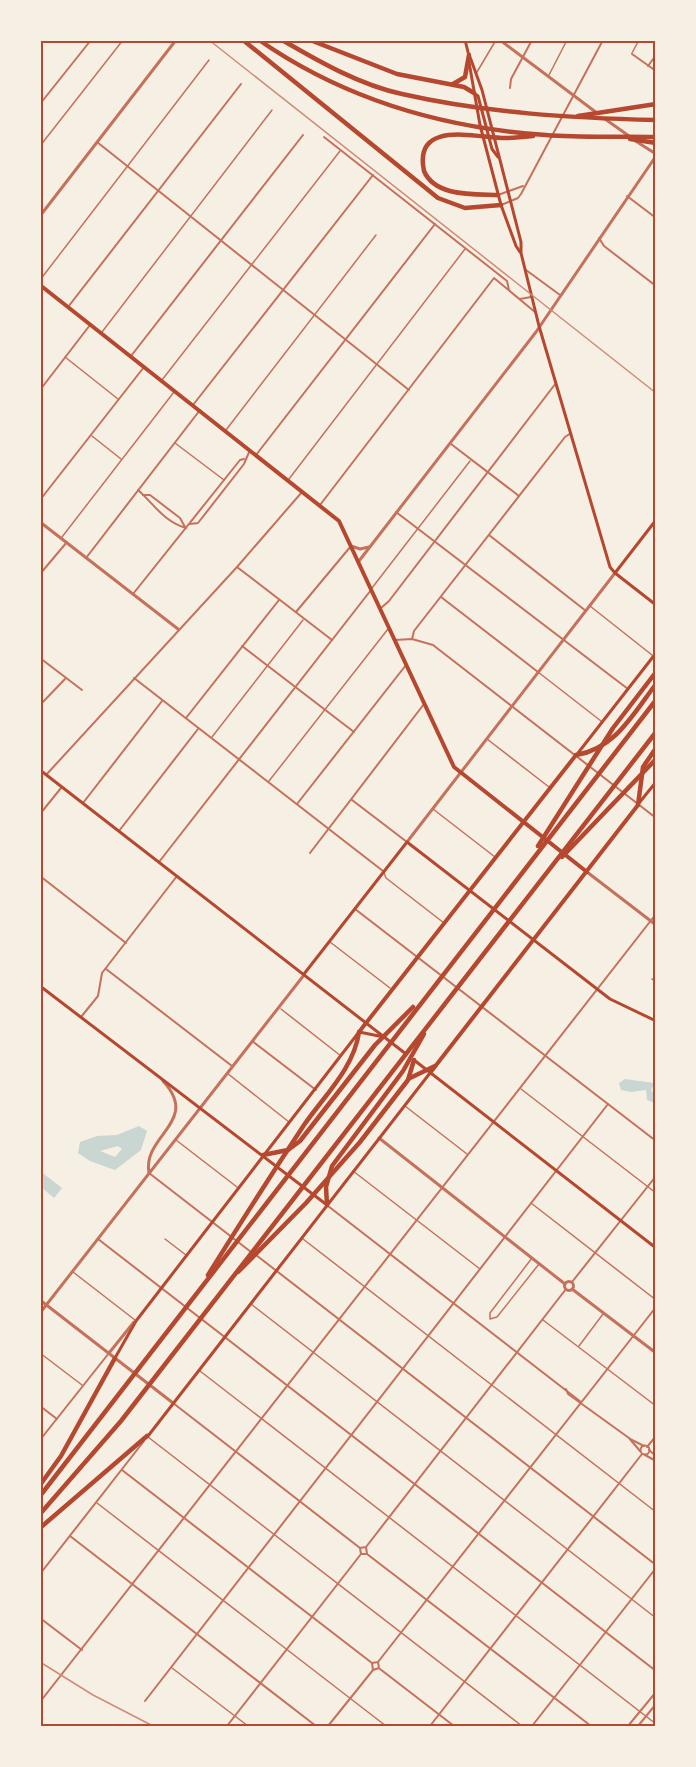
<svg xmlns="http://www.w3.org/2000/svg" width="696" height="1767" font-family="Lato,sans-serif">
<rect width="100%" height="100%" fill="#f6efe4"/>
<!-- water -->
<g fill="#c9d6d2" fill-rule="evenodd">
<polygon points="625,1079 654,1083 651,1091 655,1094 655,1103 647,1100 646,1090 631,1092 621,1090 619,1083"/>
<path d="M139 1126 147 1131 141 1150 115 1170 90 1161 78 1153 80 1142 97 1136 117 1135ZM118 1146 122 1149 115 1157 100 1151Z"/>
<polygon points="40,1171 62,1188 54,1198 41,1187"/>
</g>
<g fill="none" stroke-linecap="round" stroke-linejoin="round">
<!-- service -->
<g stroke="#c5725c" stroke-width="1.5">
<polyline points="632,53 639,40"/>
<polyline points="477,72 496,40"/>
<polyline points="549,75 567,40"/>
<polyline points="40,146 123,40"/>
<polyline points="40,280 209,60"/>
<polyline points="102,332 272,110"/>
<polyline points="65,357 118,399"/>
<polyline points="162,380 340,151"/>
<polyline points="226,430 376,235"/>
<polyline points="92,436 121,459"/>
<polyline points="175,443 224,480"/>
<polyline points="289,479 465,249"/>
<polyline points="62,537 174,392"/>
<polyline points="372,588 470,461"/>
<polyline points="590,606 652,655"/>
<polyline points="538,672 601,721"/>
<polyline points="212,737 303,620"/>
<polyline points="487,739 549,787"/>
<polyline points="269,781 388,629"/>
<polyline points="433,809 495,857"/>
<polyline points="384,873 386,878 444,923"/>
<polyline points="330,942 390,988"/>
<polyline points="652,979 656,981"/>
<polyline points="281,1009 341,1056"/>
<polyline points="227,1073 289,1122"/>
<polyline points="521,1089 656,1193"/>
<polyline points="405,1106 467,1154"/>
<polyline points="176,1140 237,1187"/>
<polyline points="353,1171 480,1269"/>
<polyline points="531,1203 656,1300"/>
<polyline points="165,1239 186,1255"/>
<polyline points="303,1239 656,1512"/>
<polyline points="532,1258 490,1313 490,1319 497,1317 539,1264"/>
<polyline points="73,1272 135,1320"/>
<polyline points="251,1304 656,1618"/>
<polyline points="543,1320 656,1406"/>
<polyline points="579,1346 603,1314"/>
<polyline points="40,1353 82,1385"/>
<polyline points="200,1371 656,1724"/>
<polyline points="148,1437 522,1726"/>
<polyline points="97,1503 386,1726"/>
<polyline points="172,1668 248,1726"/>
</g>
<!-- minor -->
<g stroke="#c5725c" stroke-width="2">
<polyline points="632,54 656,71"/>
<polyline points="648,66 656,55"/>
<polyline points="510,88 511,79 532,40"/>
<polyline points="40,104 91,40"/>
<polyline points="324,137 507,281 509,290"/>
<polyline points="97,142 409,390"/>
<polyline points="498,195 523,186"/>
<polyline points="627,196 656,218"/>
<polyline points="501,205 518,198 521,194 603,40"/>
<polyline points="599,238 604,246 656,286"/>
<polyline points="526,270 560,295"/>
<polyline points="520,299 531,297"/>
<polyline points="68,307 241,84"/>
<polyline points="131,356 303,135"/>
<polyline points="40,390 90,325"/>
<polyline points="193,405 373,175"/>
<polyline points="451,444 519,496"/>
<polyline points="256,455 435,224"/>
<path d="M138 490C154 504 163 521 186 528"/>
<polyline points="143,495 150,495 180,518 185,527"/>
<polyline points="40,500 144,367"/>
<polyline points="320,505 494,278 535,312"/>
<polyline points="396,512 628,689"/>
<polyline points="190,524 198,523 244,464 250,450"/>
<polyline points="489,535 586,611"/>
<polyline points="86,558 200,410"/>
<polyline points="237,567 332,640"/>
<polyline points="40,574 67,542"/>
<polyline points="133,594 240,460 244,459"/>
<polyline points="441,597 538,672"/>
<polyline points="381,608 389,601 556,383"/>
<polyline points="296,612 351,546"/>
<polyline points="412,639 414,631 565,437 571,433"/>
<polyline points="395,640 412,639 433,645 656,818"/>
<polyline points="242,646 354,732"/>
<polyline points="40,658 82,690"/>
<polyline points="134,678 383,871"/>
<polyline points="40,705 65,679"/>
<polyline points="186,718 279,600"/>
<polyline points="46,775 237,567 302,492"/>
<polyline points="352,800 407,842"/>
<polyline points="83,803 162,701"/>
<polyline points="297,804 406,665"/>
<polyline points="40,814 61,788"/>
<polyline points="119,831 198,729"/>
<polyline points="310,853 424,704"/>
<polyline points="159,862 371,590"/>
<polyline points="40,876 126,943"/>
<polyline points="355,909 656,1141"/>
<polyline points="106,969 232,1066"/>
<polyline points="81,1017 98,996 102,973 177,876"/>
<polyline points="252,1041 316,1090"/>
<polyline points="149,1173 251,1252"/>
<polyline points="328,1206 581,1402"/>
<polyline points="98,1239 656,1671"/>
<polyline points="256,1255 656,1565"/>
<polyline points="572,1282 656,1176"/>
<polyline points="566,1389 568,1394 629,1438 640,1451"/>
<polyline points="173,1403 360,1548"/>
<polyline points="40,1406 57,1419"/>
<polyline points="630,1439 644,1446"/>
<polyline points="40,1440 109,1353"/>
<circle cx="645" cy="1450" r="4.5"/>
<polyline points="647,1447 656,1436"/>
<polyline points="649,1450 656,1456"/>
<polyline points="645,1455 656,1461"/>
<polyline points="122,1470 372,1663"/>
<polyline points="70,1536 316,1726"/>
<polyline points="366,1547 360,1548 361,1554 367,1554 366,1547 566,1289"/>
<polyline points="367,1554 591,1726"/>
<polyline points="40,1574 144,1441"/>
<polyline points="40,1618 82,1650"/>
<polyline points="378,1662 379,1668 373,1670 372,1663 378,1662 656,1307"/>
<polyline points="380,1669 454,1726"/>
<polyline points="145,1701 608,1104"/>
<polyline points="40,1702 656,914"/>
<polyline points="227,1726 361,1554"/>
<polyline points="328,1726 373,1670"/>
<polyline points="430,1726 642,1454"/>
<polyline points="532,1726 656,1568"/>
<polyline points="628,1726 656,1692"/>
<polyline points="638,1726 656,1704"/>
</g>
<!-- tertiary -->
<g stroke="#c5725c" stroke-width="3">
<polyline points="500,40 597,113"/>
<polyline points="605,119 629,136"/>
<polyline points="634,140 656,154"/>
<polyline points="40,216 176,40"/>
<polyline points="40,522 178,629"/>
<polyline points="351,546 360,549 369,547"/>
<polyline points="359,561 536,332 656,156"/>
<polyline points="407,842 615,573"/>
<polyline points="587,872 656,925"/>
<polyline points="379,1138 565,1284"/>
<path d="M149 1173C142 1135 201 1122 163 1081"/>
<circle cx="569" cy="1286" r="4.5"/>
<polyline points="572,1289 656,1353"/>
<polyline points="40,1300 173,1403"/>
<polyline points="40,1313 304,975"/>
<polyline points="109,1353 134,1322"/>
</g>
<!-- secondary -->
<g stroke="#b5482f" stroke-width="3">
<polyline points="465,40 469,56"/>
<polyline points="470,57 482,90 521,242 521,253 539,326 610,567 615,573 656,605"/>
<polyline points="469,62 480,125 501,205 516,246 520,252"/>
<polyline points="474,93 478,96 492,149 498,157"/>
<polyline points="615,573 656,520"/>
<polyline points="578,753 656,653"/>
<polyline points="40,770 406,1054"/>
<polyline points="639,803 656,782"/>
<polyline points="304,974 407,842 610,999 656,1021"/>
<polyline points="40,986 327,1205"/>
<polyline points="414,1060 656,1248"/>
<polyline points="115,1358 136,1321 359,1032 384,1037"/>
<polyline points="148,1436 430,1073"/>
</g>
<!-- primary -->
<g stroke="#b5482f" stroke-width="4">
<polyline points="40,285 339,521 454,767 587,872"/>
<polyline points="359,1032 576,755"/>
<polyline points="430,1073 638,805"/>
</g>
<!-- motorway -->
<g stroke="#b5482f" stroke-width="4.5">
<polyline points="243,40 438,198 465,208 501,205"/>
<path d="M259 40C344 99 443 128 546 135 582 138 619 136 656 137"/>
<path d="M282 40C320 62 360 85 402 94 486 113 570 118 656 120"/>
<polyline points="310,40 397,74 464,87 474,93"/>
<polyline points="453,84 465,77 469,55"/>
<polyline points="578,116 656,104"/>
<polyline points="630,139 656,143"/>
<path d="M498 195C474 194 435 197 424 171 413 119 477 138 505 138 514 138 524 137 533 136"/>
<path d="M576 755C615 749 633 714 656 684"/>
<polyline points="638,805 643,767 656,748"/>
<polyline points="538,846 613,728 656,672"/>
<polyline points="562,857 656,759"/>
<polyline points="410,1078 435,1066"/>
<polyline points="263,1155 288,1150 300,1141 375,1045 413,1007"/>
<polyline points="327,1205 326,1187 332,1166 403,1071 424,1034"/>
<polyline points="238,1272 306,1203 360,1142 408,1080 414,1060"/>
<path d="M208 1275C239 1225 271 1175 304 1125 324 1096 354 1068 359 1032"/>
<polyline points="40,1485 61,1456 115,1358"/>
<polyline points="40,1496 656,700"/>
<polyline points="40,1514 121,1421 656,732"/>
<polyline points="40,1528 147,1436"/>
</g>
<!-- tram -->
<polyline stroke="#cf8b77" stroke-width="1.5" points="209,40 656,393"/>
<!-- rail -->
<polyline stroke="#cf8b77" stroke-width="1.5" points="40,1662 93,1695 153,1726"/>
</g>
<!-- border -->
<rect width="696" height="1767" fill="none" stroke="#f6efe4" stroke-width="84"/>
<rect x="42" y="42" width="612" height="1683" fill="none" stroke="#b5482f" stroke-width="2"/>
</svg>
